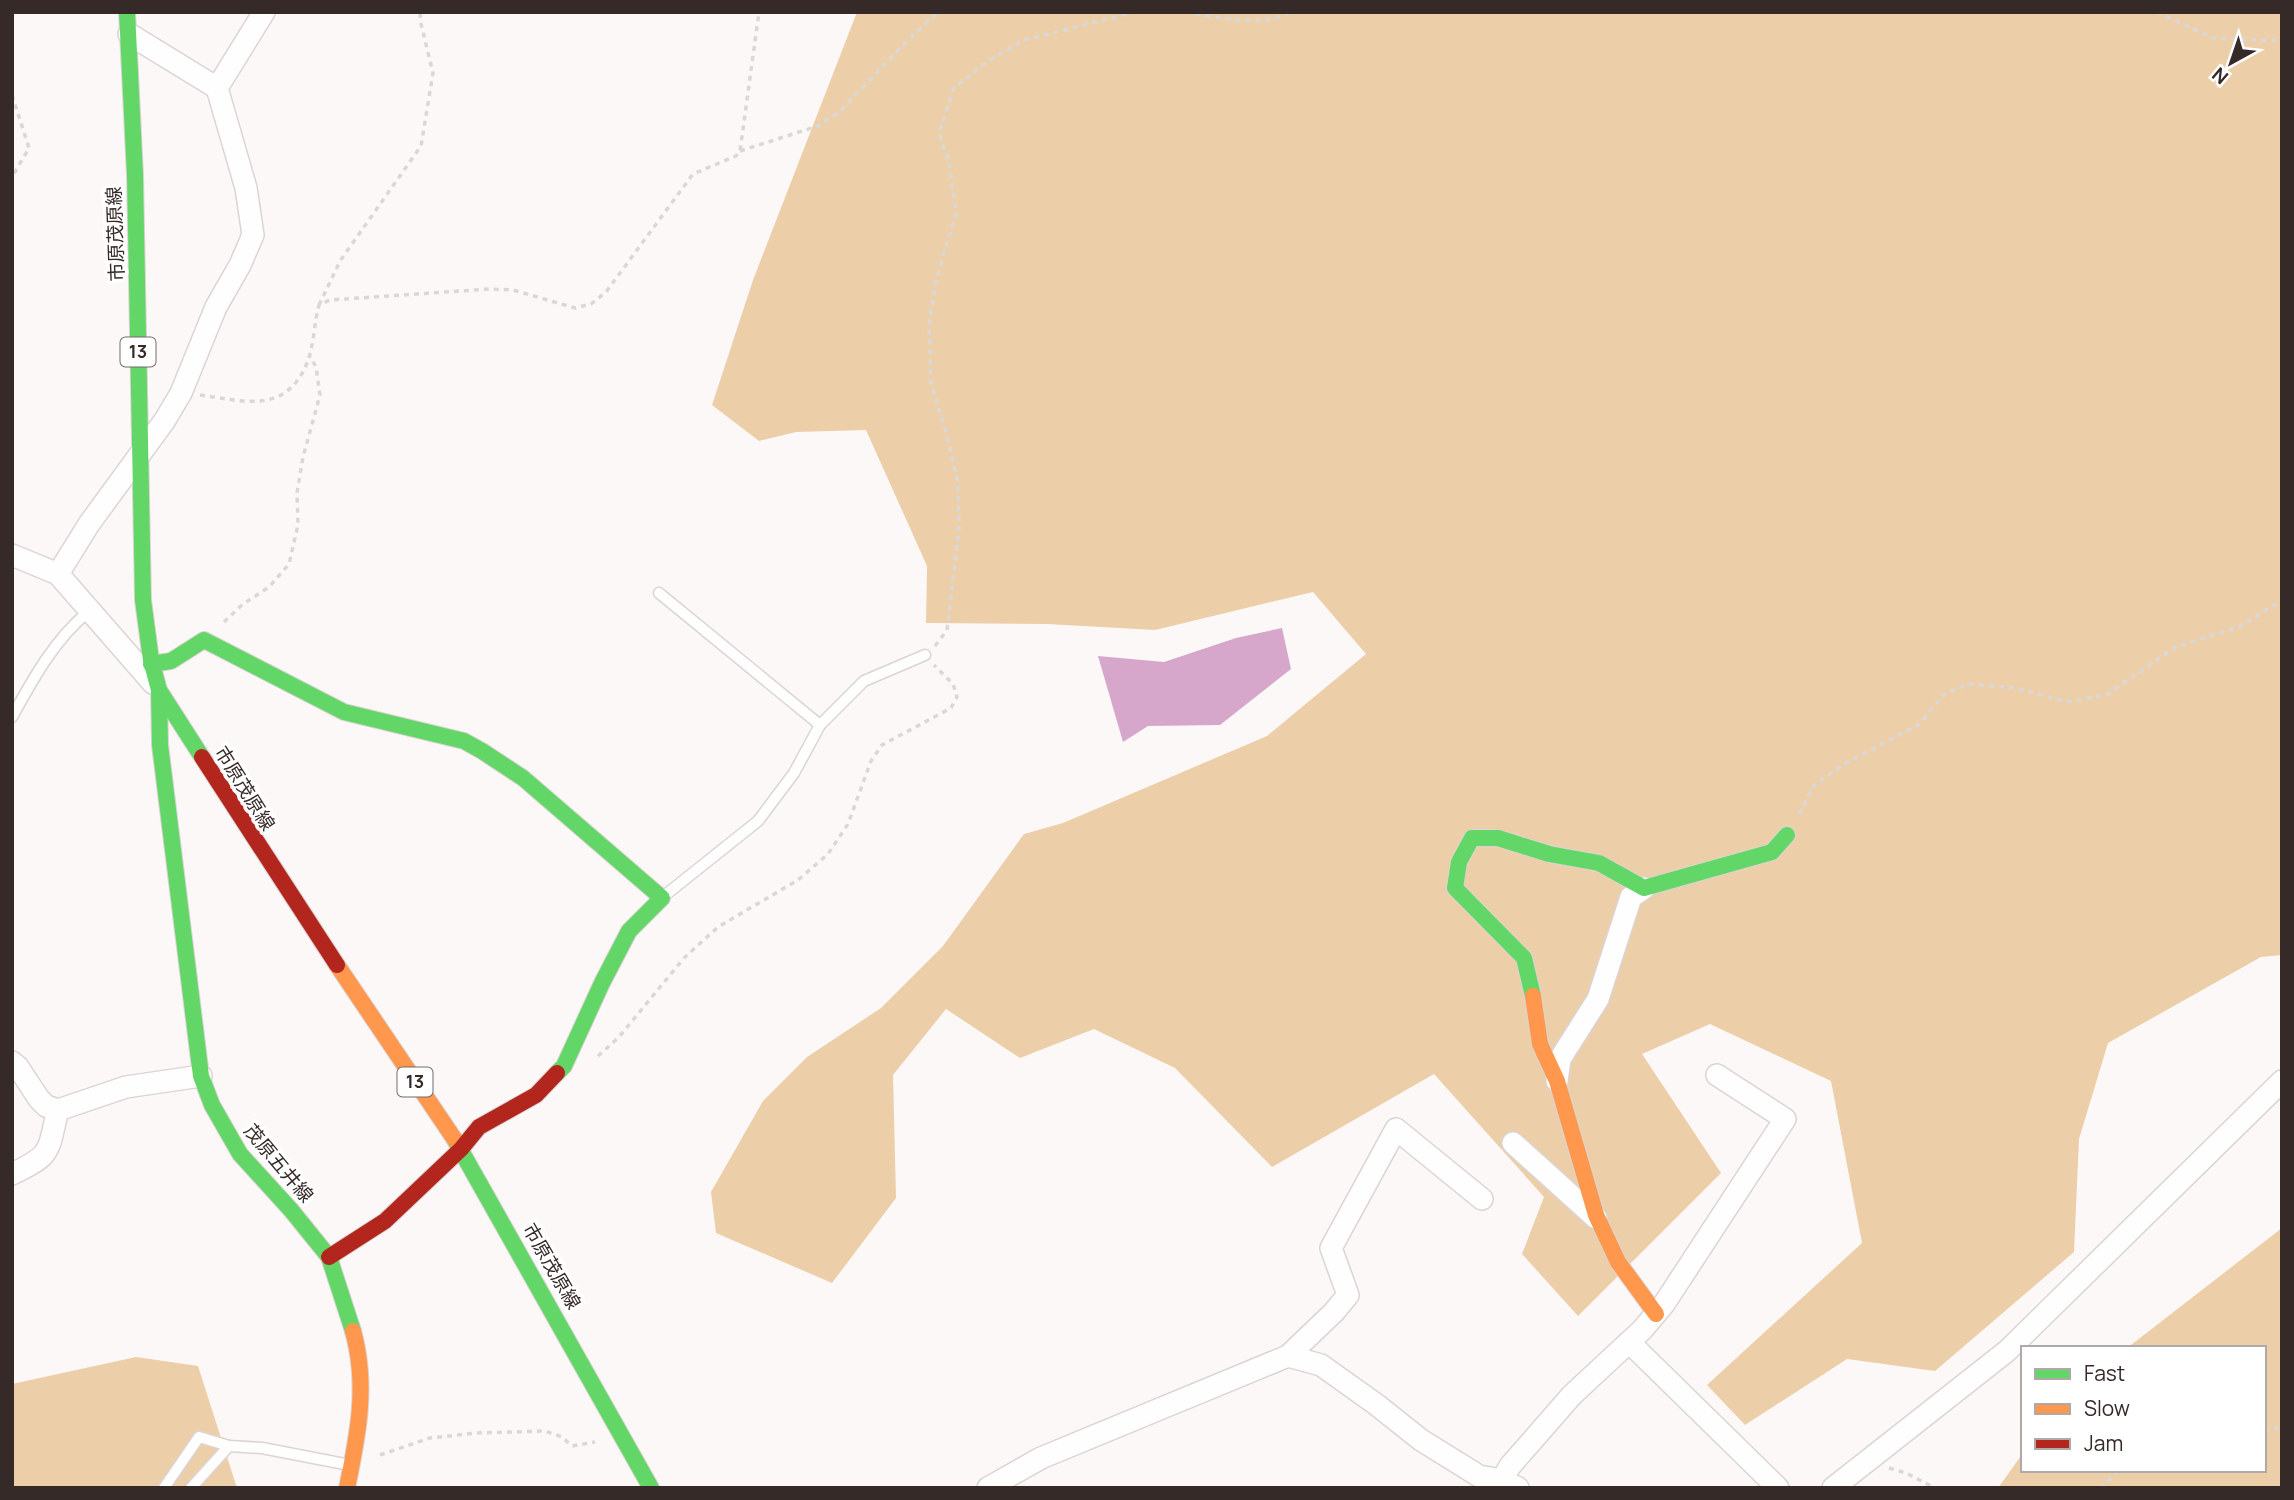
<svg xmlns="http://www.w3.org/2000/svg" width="2294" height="1500" font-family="Manrope,'Noto Sans JP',sans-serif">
<rect width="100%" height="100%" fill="#fdf8f8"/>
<!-- forest -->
<g fill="#eccfa8">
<polygon points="857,12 2282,12 2282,955 2261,957 2108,1043 2079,1139 2074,1252 1935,1371 1847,1359 1745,1425 1707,1385 1862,1243 1831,1081 1710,1024 1642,1054 1721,1173 1578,1316 1522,1254 1544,1197 1434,1074 1272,1167 1175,1068 1094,1029 1020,1058 946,1009 893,1075 896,1198 832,1283 716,1233 711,1192 763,1101 807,1057 881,1008 943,946 1024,834 1063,823 1267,736 1366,654 1313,592 1155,630 1047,624 926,623 927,566 866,430 796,432 759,441 712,405 753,280"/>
<polygon points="2282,1228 2282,1488 1998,1488 2023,1453 2023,1470 2264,1470 2264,1348 2127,1348"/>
<polygon points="136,1357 198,1366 237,1488 12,1488 12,1384"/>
</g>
<!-- water -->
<polygon fill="#d6a7ca" points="1282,628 1291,669 1220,725 1148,726 1123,742 1098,656 1164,662 1236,638"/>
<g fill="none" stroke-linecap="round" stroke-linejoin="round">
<defs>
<g id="lane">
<polyline points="659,593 820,725"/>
<path d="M12 717C33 679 54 640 88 612"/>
<polyline points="664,896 758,821 794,773 820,725 864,681 925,655"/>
<polyline points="164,1488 199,1437 229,1446"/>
<polyline points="191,1488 229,1446 262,1448 350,1465"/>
</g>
<g id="street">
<polyline points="129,34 217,88"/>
<polyline points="12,555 58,574 153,683"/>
<polyline points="58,574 89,524 165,420 181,393 216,307 240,265 253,235 246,188 217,88 264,12"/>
<polyline points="12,1062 18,1067 39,1099 46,1106 58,1110 126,1087 201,1076"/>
<polyline points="1557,1081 1560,1059 1598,999 1631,897 1644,888"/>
<polyline points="1513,1143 1596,1218"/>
<path d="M12 1174C54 1154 47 1152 58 1110"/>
<polyline points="1629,1342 1778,1488"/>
<polyline points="1288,1356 1334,1312 1348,1295 1331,1248 1396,1129 1482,1199"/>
<polyline points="1502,1480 1510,1466 1572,1395 1642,1330 1664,1304 1785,1119 1717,1075"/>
<polyline points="988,1488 1041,1458 1288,1356 1321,1365 1377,1405 1421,1440 1479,1476 1502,1480 1518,1488"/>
<polyline points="1833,1488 2007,1351 2282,1081"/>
</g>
<g id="fast">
<polyline points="127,12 135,175 143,600 151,660 159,690 202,757"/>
<polyline points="151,664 171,661 204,640 344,712 464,741 482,751 523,778 662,898 629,931 602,983 564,1066 557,1073"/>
<polyline points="159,690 160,745 201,1076 212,1105 240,1154 291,1210 329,1257 353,1331"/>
<polyline points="1533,996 1524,958 1455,888 1459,862 1472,838 1498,838 1549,854 1599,863 1644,888 1772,852 1787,835"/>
<polyline points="455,1140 651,1488"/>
</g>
<g id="slow">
<polyline points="337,965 455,1140"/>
<polyline points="1533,996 1540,1044 1557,1081 1596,1215 1618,1262 1656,1314"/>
<path d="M347 1488C358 1435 368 1385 353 1331"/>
</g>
<g id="jam">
<polyline points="202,757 337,965"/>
<polyline points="329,1257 385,1221 461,1149 479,1127 536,1095 557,1073"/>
</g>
</defs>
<!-- lane casing -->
<use href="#lane" stroke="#dcd4d3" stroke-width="13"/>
<!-- street casing -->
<use href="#street" stroke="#dcd4d3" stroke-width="24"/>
<!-- fast casing -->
<use href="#fast" stroke="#dcd4d3" stroke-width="18"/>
<!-- slow casing -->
<use href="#slow" stroke="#dcd4d3" stroke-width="18"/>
<!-- jam casing -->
<use href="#jam" stroke="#dcd4d3" stroke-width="18"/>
<!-- path -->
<g stroke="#dad8d7" stroke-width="3.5" stroke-dasharray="5 5" stroke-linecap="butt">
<path d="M1186 12C1215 17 1264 28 1290 12"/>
<polyline points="2157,12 2213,38 2282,41"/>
<polyline points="12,95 29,148 12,177"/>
<polyline points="740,151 818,126 838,113 909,39 938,12"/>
<polyline points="319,305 340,261 421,146 433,73 421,24 420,12"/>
<path d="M200 395C243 401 286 415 307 363 314 346 314 323 319 305L330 300 489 289 513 290 575 308 591 304 606 292 693 174 736 156 740 151 759 12"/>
<polyline points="224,622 243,604 269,587 289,564 298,525 297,493 303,457 320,395 316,367 309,355"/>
<polyline points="935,646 947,630 959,530 958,483 945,428 931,384 929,325 936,280 956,214 949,162 939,133 954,88 985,63 1024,40 1136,12"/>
<polyline points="1799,814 1814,785 1846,763 1918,725 1945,694 1969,684 2017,688 2066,702 2106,695 2176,647 2239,627 2282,600"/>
<polyline points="598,1056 619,1037 684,958 718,927 798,880 828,854 848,824 871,761 882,745 951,708 957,697 953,684 934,665"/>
<polyline points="2264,1430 2282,1428"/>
<polyline points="380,1455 430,1438 477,1433 545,1431 562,1437 572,1446 595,1442"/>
<polyline points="1889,1468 1906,1473 1935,1488"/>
<polyline points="2100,1488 2119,1470"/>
</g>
<!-- lane -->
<use href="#lane" stroke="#fffefe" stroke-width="10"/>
<!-- street -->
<use href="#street" stroke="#fffefe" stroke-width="21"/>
<!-- fast -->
<use href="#fast" stroke="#63d668" stroke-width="16"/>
<!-- slow -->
<use href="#slow" stroke="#ff974d" stroke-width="16"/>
<!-- jam -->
<use href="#jam" stroke="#b3261e" stroke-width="16"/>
</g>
<g text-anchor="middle" stroke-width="7" stroke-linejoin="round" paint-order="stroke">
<!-- shield labels -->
<g fill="#fff" stroke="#726a68" stroke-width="2">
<rect x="120.5" y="337.5" width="35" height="29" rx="5"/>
<rect x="397.5" y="1067.5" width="35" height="29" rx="5"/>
</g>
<g font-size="18" font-weight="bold" fill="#362a28">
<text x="138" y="358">13</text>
<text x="415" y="1088">13</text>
</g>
<!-- street labels -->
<g font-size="19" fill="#362a28" stroke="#fff">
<text transform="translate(115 234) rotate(-92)" y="7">市原茂原線</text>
<text transform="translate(245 788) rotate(58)" y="7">市原茂原線</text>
<text transform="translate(279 1163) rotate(50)" y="7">茂原五井線</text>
<text transform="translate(552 1266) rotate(60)" y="7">市原茂原線</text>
</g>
</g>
<!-- border -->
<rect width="2294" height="1500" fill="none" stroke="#362a28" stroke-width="28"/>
<!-- legend -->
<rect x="2021" y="1346" width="245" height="126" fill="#ffffff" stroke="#afaaa9" stroke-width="2"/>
<rect x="2035" y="1369" width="35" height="10" fill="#63d668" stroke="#afaaa9" stroke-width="2"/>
<text x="2084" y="1381" font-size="21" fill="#362a28">Fast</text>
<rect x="2035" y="1404" width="35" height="10" fill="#ff974d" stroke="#afaaa9" stroke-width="2"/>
<text x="2084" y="1416" font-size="21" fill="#362a28">Slow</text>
<rect x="2035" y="1439" width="35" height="10" fill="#b3261e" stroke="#afaaa9" stroke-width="2"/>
<text x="2084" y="1451" font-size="21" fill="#362a28">Jam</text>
<!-- north arrow -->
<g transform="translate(2231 63) rotate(220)" stroke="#ffffff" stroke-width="5" paint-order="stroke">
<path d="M0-5L12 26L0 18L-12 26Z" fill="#362a28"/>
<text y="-10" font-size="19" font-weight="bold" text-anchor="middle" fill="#362a28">N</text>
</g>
</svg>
